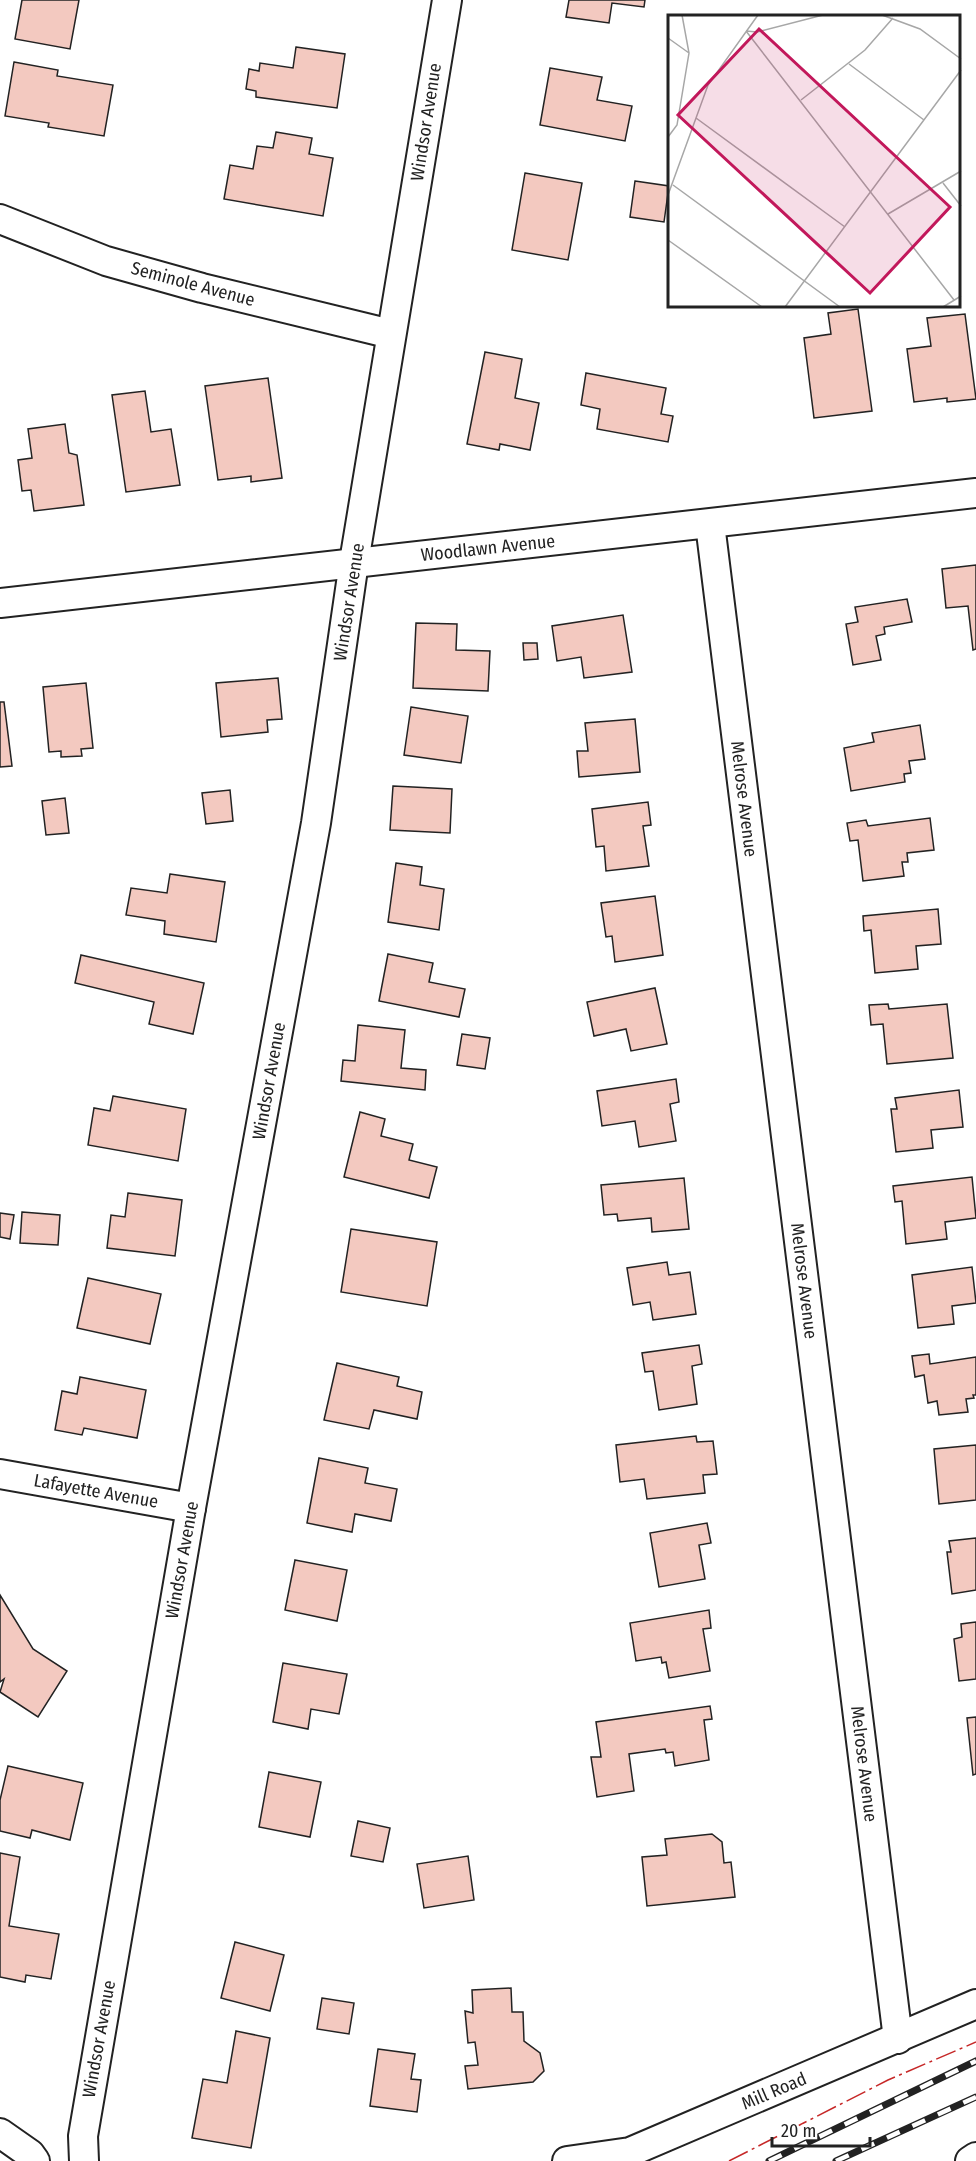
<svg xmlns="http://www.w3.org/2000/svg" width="976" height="2161" font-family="'Fira Sans Condensed',sans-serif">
<rect width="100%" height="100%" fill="#fff"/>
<!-- building -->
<g fill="#f3c9c0" stroke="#222" stroke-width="1.5">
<polygon points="22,0 79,0 70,49 15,39"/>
<polygon points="569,0 645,0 644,7 612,3 609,23 566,17"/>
<polygon points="296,47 345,54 337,108 256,97 256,91 246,89 249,69 259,71 260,63 293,68"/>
<polygon points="14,62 58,70 57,76 113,85 104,136 48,127 49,123 5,116"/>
<polygon points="550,68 602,77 597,100 632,106 625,141 540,125"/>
<polygon points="276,132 312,138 309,154 333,158 323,216 224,199 230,165 253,169 257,146 273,148"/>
<polygon points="525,173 582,183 568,260 512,250"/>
<polygon points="635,181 669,186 664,222 630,217"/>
<polygon points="858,309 872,411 814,418 804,338 831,334 828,313"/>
<polygon points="965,314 976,399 947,402 947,398 914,402 907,349 931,346 927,318"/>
<polygon points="485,352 522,359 515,398 539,403 530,450 500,444 499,450 467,444"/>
<polygon points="586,373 666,388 661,414 673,416 668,442 597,429 600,409 581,405"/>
<polygon points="268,378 282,478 251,482 251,476 218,480 205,386"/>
<polygon points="145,391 151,432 171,429 180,485 126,492 112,395"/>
<polygon points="65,424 69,453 77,455 84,505 34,511 31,490 22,491 18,460 32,458 28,429"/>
<polygon points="976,565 976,649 973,650 968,606 946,608 942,569"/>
<polygon points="907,599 912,622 884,627 885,634 876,636 881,660 853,665 846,624 858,622 855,607"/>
<polygon points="623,615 632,672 584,678 581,657 557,661 552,626"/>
<polygon points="416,623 457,624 456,650 490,651 488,691 413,688"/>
<polygon points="523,643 537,643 538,659 524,660"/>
<polygon points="278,678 282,719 267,720 268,732 221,737 216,683"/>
<polygon points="86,683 93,748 81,749 82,756 61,757 61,751 49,752 43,687"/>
<polygon points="0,702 4,702 12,766 0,767"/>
<polygon points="411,707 468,716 461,763 404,755"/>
<polygon points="635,719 640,772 579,777 577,751 588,751 585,723"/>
<polygon points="920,725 925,759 909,761 911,773 904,774 905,782 851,791 844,748 874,742 872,733"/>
<polygon points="393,786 452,789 450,833 390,830"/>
<polygon points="230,790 233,821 206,824 202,793"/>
<polygon points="65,798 69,833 46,835 42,801"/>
<polygon points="648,802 651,825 643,826 649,866 606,871 604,846 596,847 592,809"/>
<polygon points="930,818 934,850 907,853 908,862 902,862 904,876 863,881 858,840 850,841 847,823 866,820 868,826"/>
<polygon points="396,863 422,867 420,885 444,889 439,930 388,922"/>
<polygon points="170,874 225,882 216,942 164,934 165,921 126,915 131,888 167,893"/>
<polygon points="655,896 663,955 615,962 612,936 606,937 601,903"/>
<polygon points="938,909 941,944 916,946 918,969 875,973 871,930 864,931 863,916"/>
<polygon points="388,954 433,963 429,982 465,989 459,1017 379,1001"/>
<polygon points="81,955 204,983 193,1034 149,1024 154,1002 75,983"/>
<polygon points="655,988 667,1044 631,1051 626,1029 594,1036 587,1002"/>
<polygon points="888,1004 889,1009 947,1004 953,1058 887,1064 883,1024 871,1025 869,1005"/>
<polygon points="358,1025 405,1030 401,1068 426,1070 425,1090 341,1081 343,1060 355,1061"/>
<polygon points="462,1034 490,1038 485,1069 457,1065"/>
<polygon points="676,1079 679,1102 670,1104 676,1141 639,1147 635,1121 602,1126 597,1091"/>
<polygon points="959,1090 963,1127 931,1130 933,1148 896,1152 891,1109 897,1109 895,1098"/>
<polygon points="113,1096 186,1109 178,1161 88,1145 94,1108 110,1111"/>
<polygon points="360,1112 385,1119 381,1136 413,1144 409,1160 437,1167 429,1198 344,1177"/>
<polygon points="972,1177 976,1218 945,1222 947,1239 906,1244 902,1201 895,1202 893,1186"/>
<polygon points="684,1178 689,1229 652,1232 651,1218 618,1221 617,1214 604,1215 601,1185"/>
<polygon points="128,1193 182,1200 175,1256 107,1248 111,1215 125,1217"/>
<polygon points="22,1212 60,1215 58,1245 20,1243"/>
<polygon points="0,1213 14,1215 10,1239 0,1237"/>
<polygon points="351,1229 437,1242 427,1306 341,1292"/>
<polygon points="667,1262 669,1275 690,1272 696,1314 653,1320 650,1302 633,1305 627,1268"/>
<polygon points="972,1267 976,1303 952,1306 954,1324 918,1328 912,1275"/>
<polygon points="88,1278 161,1294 150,1344 77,1328"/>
<polygon points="699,1345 702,1364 692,1366 697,1404 659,1410 653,1371 645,1372 642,1353"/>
<polygon points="929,1354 930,1364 976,1357 976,1395 973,1395 974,1398 966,1399 968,1412 939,1415 937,1401 928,1403 924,1375 915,1377 912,1356"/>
<polygon points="337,1363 399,1377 397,1386 422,1392 417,1419 374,1410 369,1429 324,1420"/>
<polygon points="80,1377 146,1390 137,1438 84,1428 82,1435 55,1430 62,1391 77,1394"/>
<polygon points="696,1436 697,1442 713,1441 717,1474 703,1475 705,1493 647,1499 644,1479 620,1482 616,1445"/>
<polygon points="976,1445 976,1500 939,1504 934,1449"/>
<polygon points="319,1458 368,1468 365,1483 397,1489 391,1521 355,1514 352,1532 307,1523"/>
<polygon points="707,1523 711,1543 699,1545 705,1579 659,1587 650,1533"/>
<polygon points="976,1538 976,1590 952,1594 947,1552 951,1552 949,1541"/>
<polygon points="295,1560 347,1570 337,1621 285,1610"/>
<polygon points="0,1595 33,1649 67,1671 38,1717 0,1692 4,1679 0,1682"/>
<polygon points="709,1610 711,1628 703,1629 710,1671 669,1678 666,1662 662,1663 661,1657 636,1661 630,1623"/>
<polygon points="976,1622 976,1679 959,1681 954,1639 962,1637 961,1624"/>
<polygon points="283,1663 347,1674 339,1714 311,1709 308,1729 273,1722"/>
<polygon points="710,1706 712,1719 704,1720 709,1760 675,1766 673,1752 666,1753 665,1749 629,1754 634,1791 597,1797 591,1757 601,1757 596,1722"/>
<polygon points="976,1717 976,1774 973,1775 967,1718"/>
<polygon points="8,1766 83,1783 70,1840 32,1830 30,1838 0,1831 0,1800"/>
<polygon points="269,1772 321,1782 310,1837 259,1827"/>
<polygon points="358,1821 390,1828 383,1862 351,1856"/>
<polygon points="712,1834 722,1842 724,1863 731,1862 735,1897 647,1906 642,1857 667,1855 665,1839"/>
<polygon points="0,1853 20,1857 9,1926 59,1934 51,1979 26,1975 25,1982 0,1977"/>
<polygon points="468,1856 474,1900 424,1908 417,1864"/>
<polygon points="235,1942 284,1955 270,2011 221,1998"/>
<polygon points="511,1988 512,2012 523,2012 524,2041 540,2053 544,2071 533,2082 468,2089 465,2066 478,2065 475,2042 468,2043 465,2011 473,2013 472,1990"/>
<polygon points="322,1998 354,2003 349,2034 317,2029"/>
<polygon points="236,2031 270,2038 251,2148 192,2138 203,2079 227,2083"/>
<polygon points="378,2049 415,2054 411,2079 421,2080 417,2112 370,2106"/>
</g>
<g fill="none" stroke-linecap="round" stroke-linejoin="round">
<defs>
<g id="minor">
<polyline points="0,219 106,261 202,288 391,334"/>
<polyline points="710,524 898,2039"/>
<polyline points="0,603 976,493"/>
<polyline points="0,1474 191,1508"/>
<polyline points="0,2133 30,2154 35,2161"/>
<polyline points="84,2161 83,2136 191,1508 316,823 354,562 447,0"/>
<polyline points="567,2161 630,2152 976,2004"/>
<polyline points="970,2161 976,2157"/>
</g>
</defs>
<!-- minor casing -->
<use href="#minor" stroke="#222" stroke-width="32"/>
<!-- minor -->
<use href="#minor" stroke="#fff" stroke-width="28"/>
<defs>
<g id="rail">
<polyline points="769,2161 976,2061"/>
<polyline points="836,2161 976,2097"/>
</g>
</defs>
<!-- rail casing -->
<use href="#rail" stroke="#222" stroke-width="7"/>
<!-- rail -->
<use href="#rail" stroke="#fff" stroke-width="4.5" stroke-dasharray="14" stroke-linecap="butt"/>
<!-- power -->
<polyline stroke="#c62828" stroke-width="1.5" stroke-dasharray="21 4.5 3 4.5" stroke-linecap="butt" points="729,2161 888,2080 976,2042"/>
</g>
<g text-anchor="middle" stroke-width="4.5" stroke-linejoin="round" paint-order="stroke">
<!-- street labels -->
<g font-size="18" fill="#222" stroke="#fff">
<text transform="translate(426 122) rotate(-81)" y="6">Windsor Avenue</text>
<text transform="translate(193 284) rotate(15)" y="6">Seminole Avenue</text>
<text transform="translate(488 548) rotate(-6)" y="6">Woodlawn Avenue</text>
<text transform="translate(349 602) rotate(-81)" y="6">Windsor Avenue</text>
<text transform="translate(744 799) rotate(83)" y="6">Melrose Avenue</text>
<text transform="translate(269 1081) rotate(-80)" y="6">Windsor Avenue</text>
<text transform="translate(804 1281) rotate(83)" y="6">Melrose Avenue</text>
<text transform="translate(96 1491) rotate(10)" y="6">Lafayette Avenue</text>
<text transform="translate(182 1560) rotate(-80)" y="6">Windsor Avenue</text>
<text transform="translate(864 1764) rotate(83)" y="6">Melrose Avenue</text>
<text transform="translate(99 2039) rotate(-80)" y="6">Windsor Avenue</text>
<text transform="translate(774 2091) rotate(-23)" y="6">Mill Road</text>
</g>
</g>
<!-- overview -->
<g transform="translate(668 15)">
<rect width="292" height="292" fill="#fff"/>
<path fill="none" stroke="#a7a7a7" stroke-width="1.5" d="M214 0 252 14 293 44M78 16 286 285M78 16 89 17 155 0M0 23 21 38M181 49 256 105M133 85 197 35 225 3M28 103 177 212M0 122 9 110 21 38 14 0M275 168 293 191M5 170 172 292M0 180 40 70 90 0M220 199 293 156M0 225 94 292M117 292 293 55M275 292 293 281"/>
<path fill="#c2185b" fill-opacity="0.15" stroke="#c2185b" stroke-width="3" d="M91 14 282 192 202 278 10 100Z"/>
<rect width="292" height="292" fill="none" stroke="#222" stroke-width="3"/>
</g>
<!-- scale -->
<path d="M772 2137v9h98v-9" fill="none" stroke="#222222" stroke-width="3"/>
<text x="781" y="2137" font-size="18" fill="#222222" stroke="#ffffff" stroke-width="4.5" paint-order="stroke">20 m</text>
</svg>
